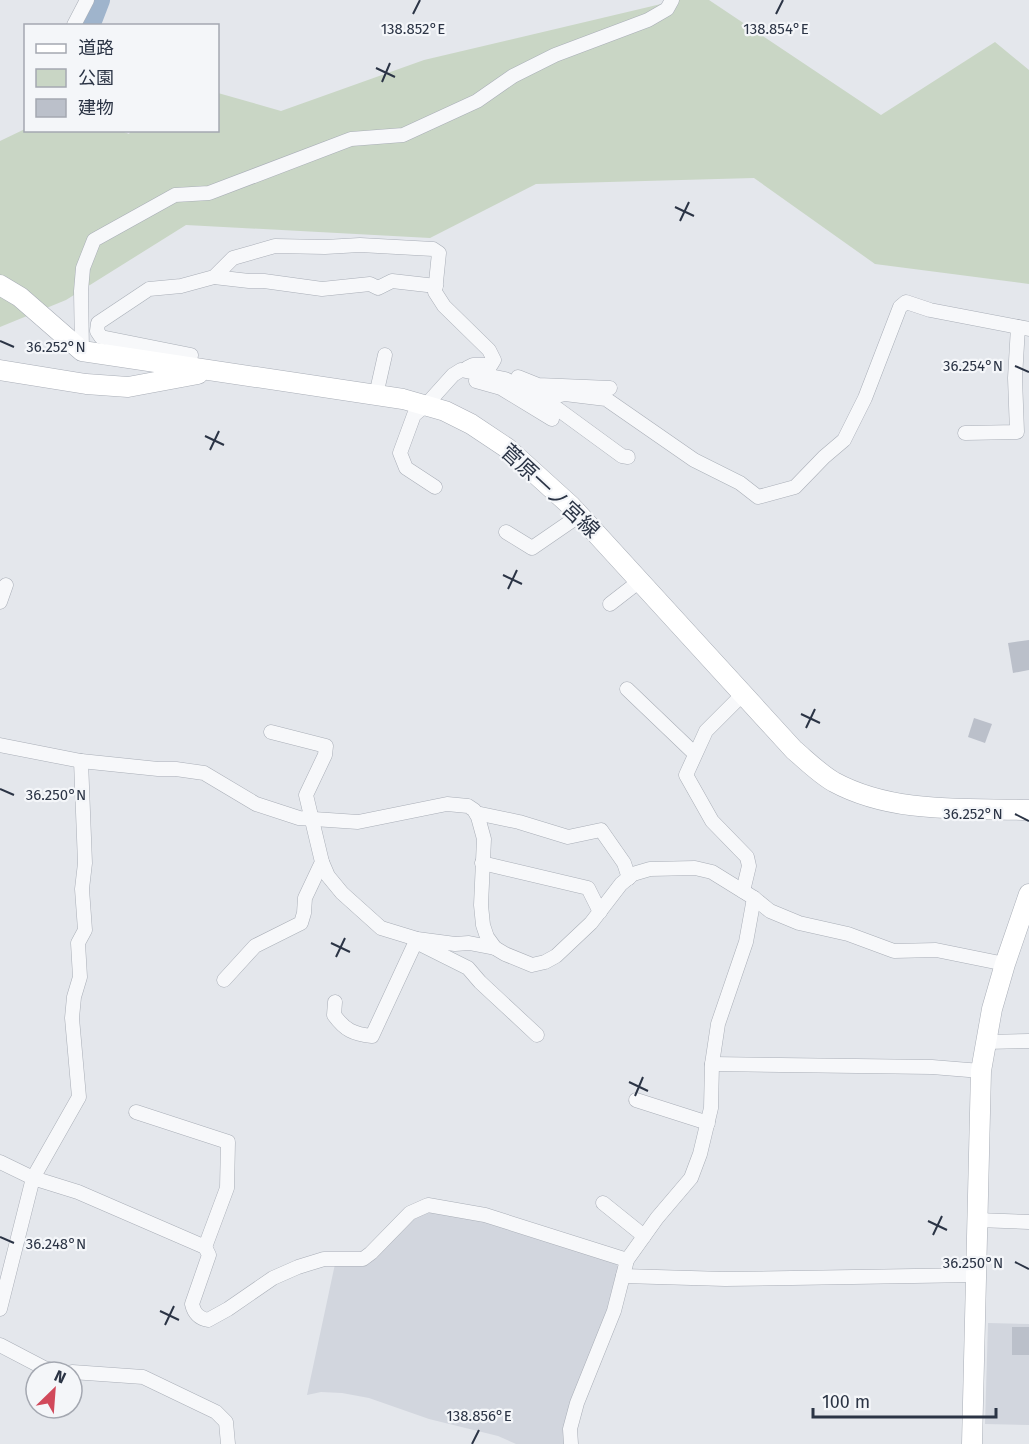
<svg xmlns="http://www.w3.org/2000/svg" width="1029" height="1444" font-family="'Fira Sans','Noto Sans JP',sans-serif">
<rect width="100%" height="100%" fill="#e4e7ec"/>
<!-- built -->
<g fill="#d2d6de">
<polygon points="431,1211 486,1219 615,1262 620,1270 568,1444 516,1444 498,1436 429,1419 369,1398 342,1393 321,1392 307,1395 335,1264 369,1264 414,1217"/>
<polygon points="988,1323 1029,1324 1029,1425 985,1424"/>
</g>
<!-- green -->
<polygon fill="#c9d6c5" points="678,0 709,0 881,115 995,42 1029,70 1029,284 875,264 754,178 536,184 430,238 186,225 66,300 0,327 0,141 25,129 26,130 119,130 129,134 131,130 218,130 218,93 281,111 424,60"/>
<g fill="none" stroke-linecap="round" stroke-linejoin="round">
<!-- river -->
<polyline stroke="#9fb4cc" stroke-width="22" points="89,26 99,0"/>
</g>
<!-- building -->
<g fill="#bbc0ca">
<polygon points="1029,640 1029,670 1013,673 1008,643"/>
<polygon points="974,718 992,724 985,743 968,737"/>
<rect x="1012" y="1327" width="17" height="28"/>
</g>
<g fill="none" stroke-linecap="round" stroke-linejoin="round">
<defs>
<g id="street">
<polyline points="74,25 87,0"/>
<polyline points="214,277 249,281 264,281 322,289 370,284 378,288 392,281 436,286"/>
<polyline points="82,351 81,291 83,268 94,240 175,195 209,193 351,139 403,135 477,101 513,76 555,55 648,20 667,9 672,0"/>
<polyline points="189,367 191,355 101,337 97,331 98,323 149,289 181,286 214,277 233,258 275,246 325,247 360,245 433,249 439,253 435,292 444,306 489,350 494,360 491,365 473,365 467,368"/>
<polyline points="518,377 538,385 610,388"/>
<polyline points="476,381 501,388 552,419"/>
<polyline points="376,395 385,355"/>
<polyline points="544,399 622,456 628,457"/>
<polyline points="965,433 1017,432 1015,378 1018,327"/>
<polyline points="435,487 406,468 400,453 414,415 426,405 453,375 461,370 505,379 544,399 565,394 606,399 694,460 740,483 758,497 795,487 824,457 844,440 865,398 900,307 906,302 930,310 1029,329"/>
<polyline points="506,532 532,548 580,515"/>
<polyline points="0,602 6,585"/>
<polyline points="610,604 641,580"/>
<polyline points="627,689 695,754"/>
<polyline points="0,745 81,761 158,769 176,769 204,773 256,804 299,818 358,822 447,804 468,806 474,810 478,817 484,839 481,905 483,925 487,937 495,948 505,954 532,965 545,962 556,956 591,923 621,884 633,874 650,869 695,868 712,872 754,898 770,911 799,923 848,934 894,951 936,950 1005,964"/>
<polyline points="476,813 519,822 568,837 601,830 624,863 629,878"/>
<polyline points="322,862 328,876 342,893 381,928 417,939 455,944 469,943 495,948"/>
<polyline points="482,863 588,888 600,912"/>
<polyline points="743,891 749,866 747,857 712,821 686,775 706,731 743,694"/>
<polyline points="420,944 468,968 480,982 537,1035"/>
<polyline points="224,980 255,946 301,923 304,913 305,898 322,862 306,795 325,755 326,746 271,732"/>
<path d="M335 1002 334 1015C345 1030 353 1034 372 1036L417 939"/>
<polyline points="986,1042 1029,1041"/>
<polyline points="712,1064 932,1067 981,1071"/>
<polyline points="636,1100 708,1123"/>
<polyline points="136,1112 228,1142 227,1188 205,1247"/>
<path d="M0 1162 33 1178 78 1192 205 1247 209 1255 192 1304C194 1313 198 1318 208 1320L228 1309 273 1278 298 1267 324 1259H363L371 1253 410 1213 428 1205 485 1215 627 1260"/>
<polyline points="603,1203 644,1236"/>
<polyline points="977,1220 1029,1222"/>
<polyline points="623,1276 725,1279 975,1275"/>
<polyline points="0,1309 33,1178 79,1097 72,1018 74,997 80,977 78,943 85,930 82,889 85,863 81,761"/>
<polyline points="0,1345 44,1368 64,1372"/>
<polyline points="72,1372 143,1377 216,1412 226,1422 228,1444"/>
<polyline points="571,1444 570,1429 577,1403 614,1311 627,1260 657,1218 691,1178 700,1154 711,1108 712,1064 718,1024 746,942 754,898"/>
</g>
<g id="secondary">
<path d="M0 285 20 297 82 351 403 399 445 411 471 424 507 448 571 506 794 750C807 761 820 774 834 782 893 814 964 808 1029 810"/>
<polyline points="0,370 86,384 128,387 198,374"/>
<polyline points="972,1444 981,1071 992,1009 1005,964 1029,894"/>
</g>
</defs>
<!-- street casing -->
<use href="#street" stroke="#a9aeb7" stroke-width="15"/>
<!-- secondary casing -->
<use href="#secondary" stroke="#a9aeb7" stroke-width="21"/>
<!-- street -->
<use href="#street" stroke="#f7f8fa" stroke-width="14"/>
<!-- secondary -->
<use href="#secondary" stroke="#fff" stroke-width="20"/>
</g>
<!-- ticks -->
<path fill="none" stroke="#2b3445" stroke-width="2" d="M413 14 420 0M776 14 783 0M376 68 395 77M382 82 390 63M675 207 694 216M680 221 689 202M0 341 14 347M1015 366 1029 372M205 436 224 445M210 450 219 431M503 575 522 584M508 589 517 570M801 714 820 723M806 728 815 709M0 789 14 795M1015 814 1029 821M331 943 350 952M336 957 345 938M629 1082 648 1091M635 1096 643 1077M928 1221 947 1230M933 1235 942 1216M0 1237 14 1243M1015 1262 1029 1269M160 1311 179 1320M165 1325 174 1306M472 1444 479 1430"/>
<g text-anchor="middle" stroke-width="4.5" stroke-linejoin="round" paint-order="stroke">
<!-- street labels -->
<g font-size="21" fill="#2b3445" stroke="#f4f6f9">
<text transform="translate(550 491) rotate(43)" y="7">菅原一ノ宮線</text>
</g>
</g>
<g font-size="15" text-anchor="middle" fill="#2b3445" stroke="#f4f6f9" stroke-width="4.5" stroke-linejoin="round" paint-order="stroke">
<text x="413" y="34">138.852°E</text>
<text x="776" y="34">138.854°E</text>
<text x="56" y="352">36.252°N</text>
<text x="973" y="371">36.254°N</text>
<text x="56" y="800">36.250°N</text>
<text x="973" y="819">36.252°N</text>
<text x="56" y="1249">36.248°N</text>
<text x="973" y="1268">36.250°N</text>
<text x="479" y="1421">138.856°E</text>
</g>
<!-- legend -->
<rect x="24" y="24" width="195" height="108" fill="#f4f6f9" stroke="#a4a8b1" stroke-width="1.5"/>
<rect x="36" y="44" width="30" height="9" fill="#ffffff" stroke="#a4a8b1" stroke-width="1.5"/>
<text x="78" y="54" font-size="18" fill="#2b3445">道路</text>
<rect x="36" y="69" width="30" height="18" fill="#c9d6c5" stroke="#a4a8b1" stroke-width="1.5"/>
<text x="78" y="84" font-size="18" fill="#2b3445">公園</text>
<rect x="36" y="99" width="30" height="18" fill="#bbc0ca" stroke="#a4a8b1" stroke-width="1.5"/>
<text x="78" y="114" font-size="18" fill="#2b3445">建物</text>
<!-- north arrow -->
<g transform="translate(54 1390) rotate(25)"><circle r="28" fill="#f4f6f9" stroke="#a4a8b1" stroke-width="1.5"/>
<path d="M0-4.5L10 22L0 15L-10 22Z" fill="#d1495b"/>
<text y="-9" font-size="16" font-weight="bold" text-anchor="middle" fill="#2b3445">N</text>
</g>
<!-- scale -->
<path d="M813 1408v9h183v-9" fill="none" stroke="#2b3445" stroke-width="3"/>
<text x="822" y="1408" font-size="18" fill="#2b3445" stroke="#f4f6f9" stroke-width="4.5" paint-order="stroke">100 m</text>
</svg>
